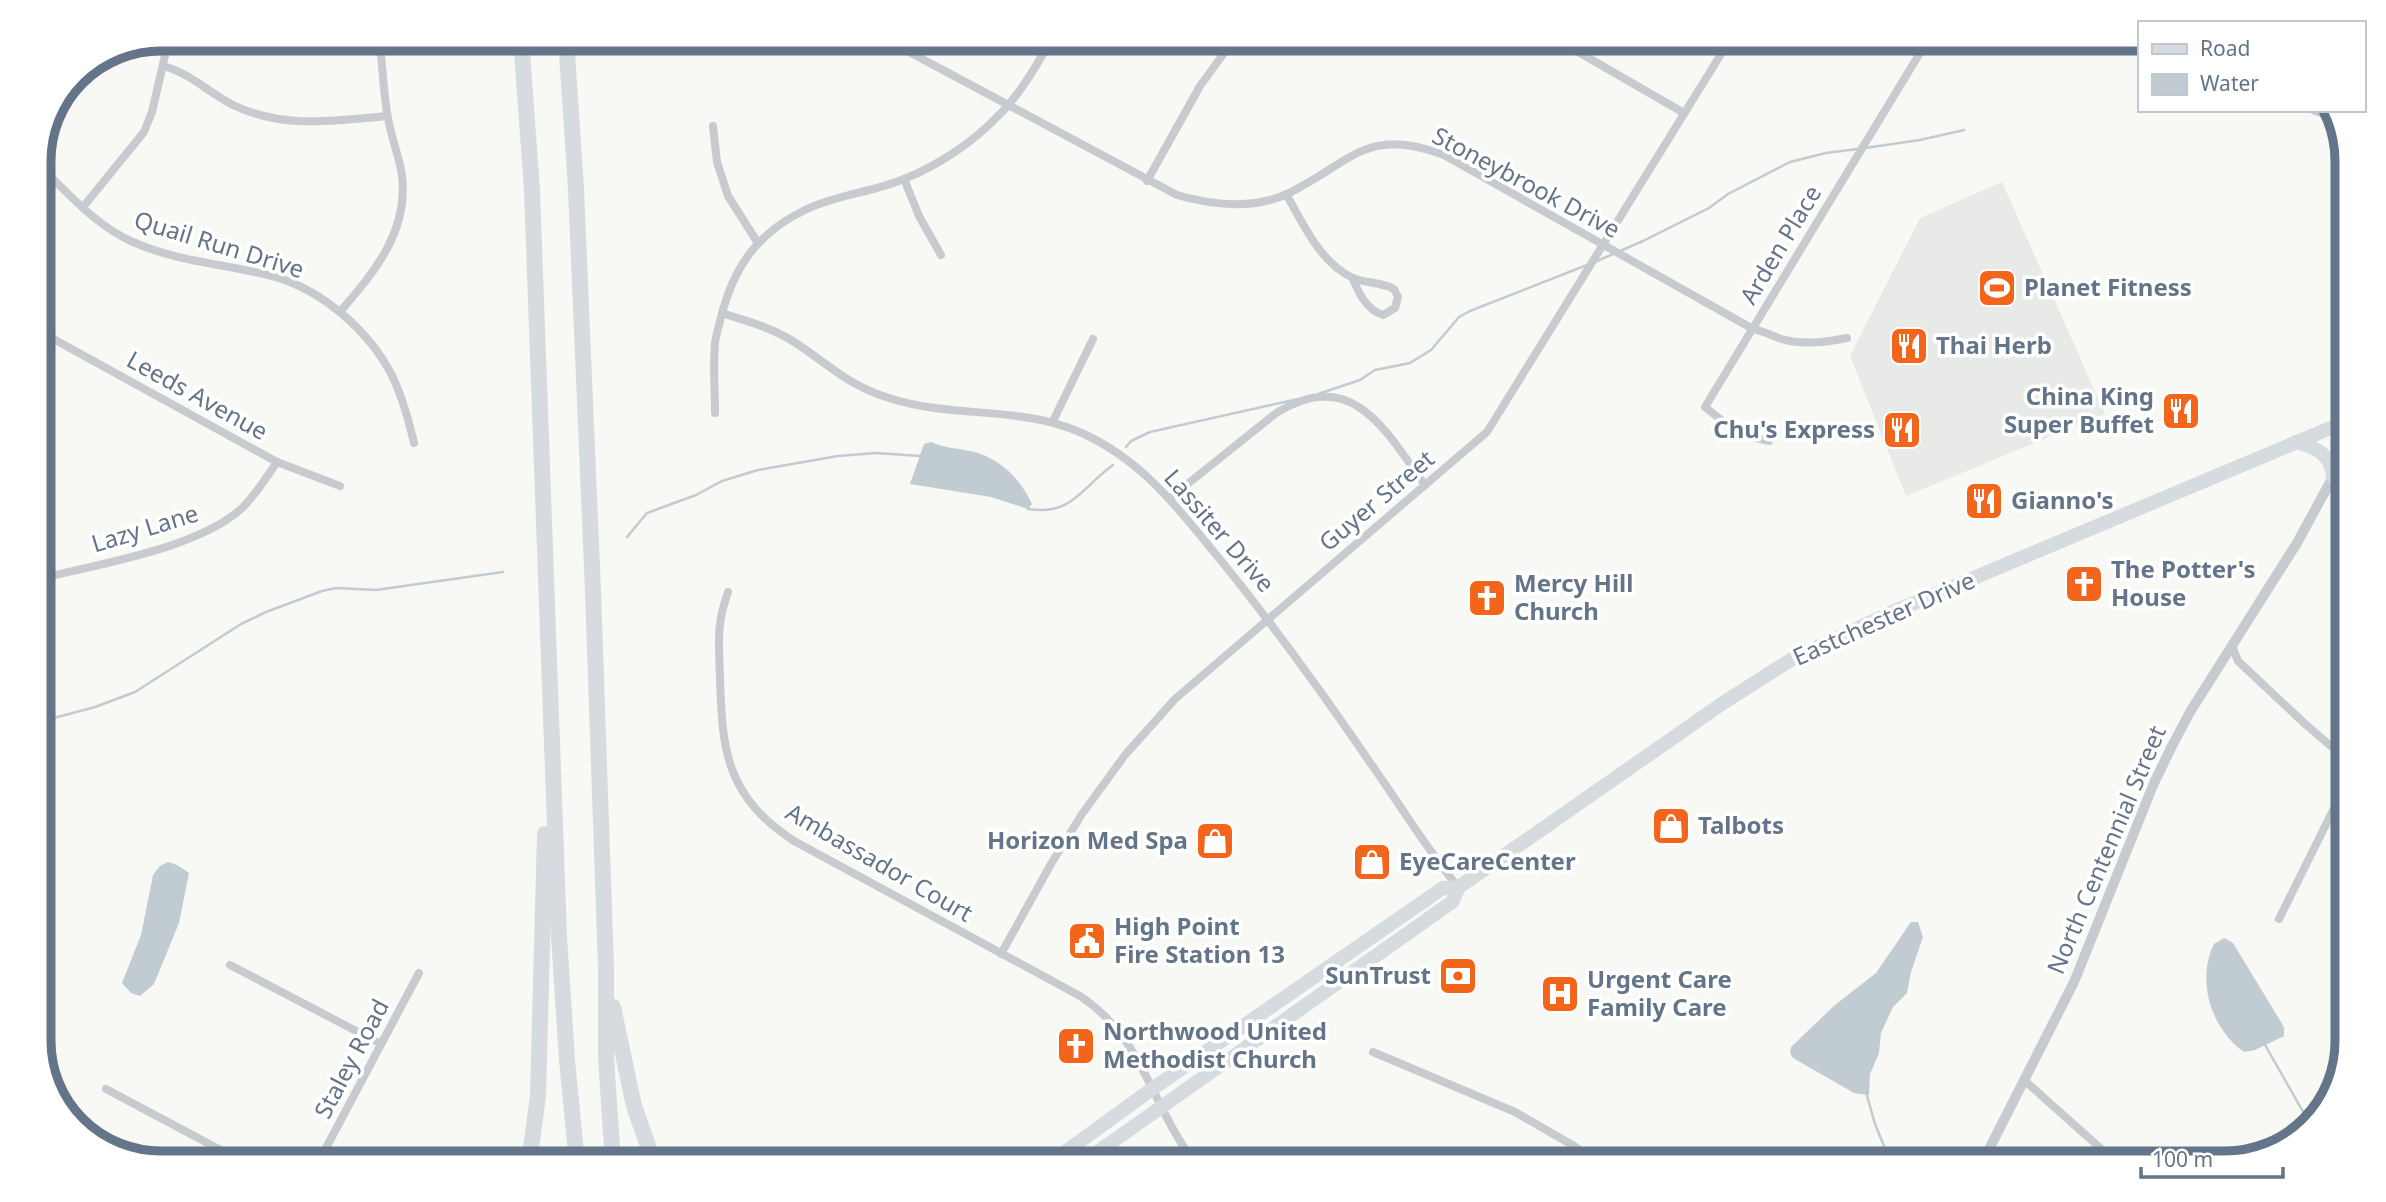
<svg xmlns="http://www.w3.org/2000/svg" width="2386" height="1202" font-family="'Noto Sans',sans-serif">
<rect width="100%" height="100%" fill="#f8f8f5"/>
<!-- built -->
<polygon fill="#e8eae8" points="2002,182 2105,414 1906,496 1850,356 1920,218"/>
<!-- water -->
<g fill="#c1ccd2">
<path d="M931 442C944 448 957 448 970 451 999 457 1020 478 1032 504L1028 509 991 497 910 484 924 444Z"/>
<polygon points="168,862 177,865 189,873 179,923 154,984 140,996 131,993 122,983 141,935 153,875 160,866"/>
<polygon points="1911,922 1918,922 1923,937 1911,972 1907,993 1893,1007 1881,1033 1879,1053 1870,1074 1869,1095 1854,1093 1793,1058 1790,1053 1791,1047 1835,1005 1876,973"/>
<path d="M2224 938 2233 943 2284 1027V1036L2255 1050 2244 1052C2211 1029 2196 980 2214 944Z"/>
</g>
<g fill="none" stroke-linecap="round" stroke-linejoin="round">
<!-- stream -->
<g stroke="#c1ccd2" stroke-width="2.5">
<polyline points="1865,148 1920,140 1964,130"/>
<polyline points="1597,261 1643,241 1709,208 1728,194 1790,162 1826,153 1858,149"/>
<polyline points="1318,394 1360,380 1375,370 1410,363 1431,350 1459,317 1470,311 1587,265"/>
<polyline points="1126,447 1131,441 1150,432 1298,399"/>
<path d="M1028 509C1072 516 1081 488 1113 465"/>
<polyline points="627,537 647,513 696,495 722,481 758,470 838,456 876,453 921,456"/>
<polyline points="39,722 95,707 135,692 241,624 266,612 322,591 336,588 376,590 503,572"/>
<polyline points="2264,1043 2310,1124"/>
<polyline points="1866,1092 1875,1124 1891,1163"/>
</g>
<!-- minor -->
<g stroke="#c7cacf" stroke-width="8">
<path d="M883 38 1177 195C1212 205 1252 210 1287 194 1351 163 1366 125 1444 155L1753 329C1764 331 1774 337 1785 340 1806 345 1826 342 1847 338"/>
<polyline points="1554,38 1684,113"/>
<path d="M163 66C190 73 209 93 233 105 283 129 335 121 387 116"/>
<polyline points="2313,110 2335,118"/>
<polyline points="713,126 717,162 728,196 758,243"/>
<path d="M39 165C67 192 96 226 133 242 175 261 223 264 268 275 316 286 363 325 388 368 401 391 408 417 414 443"/>
<polyline points="904,179 919,216 941,255"/>
<polyline points="1147,181 1200,86 1230,45"/>
<path d="M1286 194C1303 223 1319 261 1351 277 1364 284 1380 281 1394 289L1398 297 1395 308 1383 315C1367 310 1359 294 1353 279"/>
<polyline points="83,207 144,132 152,112 169,38"/>
<path d="M340 312C374 272 409 232 402 175 399 156 391 137 388 118 383 92 383 65 379 38"/>
<path d="M722 313C746 321 770 327 791 340 825 361 845 384 886 397 950 419 1020 405 1082 433 1143 461 1177 507 1218 557 1272 623 1321 691 1369 761 1399 803 1425 847 1458 887"/>
<polyline points="39,331 277,462 340,486"/>
<path d="M715 413C715 390 713 366 715 343 716 335 719 326 721 317 734 266 758 232 807 209 837 195 873 192 904 179 937 166 972 143 997 117 1019 96 1037 65 1052 38"/>
<polyline points="1053,421 1093,339"/>
<path d="M1769 441C1743 437 1725 424 1705 407L1929 38"/>
<path d="M1170 498 1275 414C1352 365 1385 430 1425 485"/>
<path d="M39 579C98 564 196 549 241 509 255 496 266 478 277 462"/>
<path d="M728 592C716 626 719 643 720 678 722 752 727 797 794 841L1080 996C1144 1038 1151 1106 1195 1163"/>
<polyline points="2232,646 2238,661 2304,723 2347,760"/>
<polyline points="2279,919 2347,782"/>
<polyline points="1001,954 1051,864 1082,814 1125,755 1175,699 1487,432 1731,38"/>
<polyline points="230,965 381,1044"/>
<polyline points="1373,1052 1515,1112 1574,1146 1597,1163"/>
<polyline points="2024,1080 2117,1163"/>
<polyline points="106,1089 245,1163"/>
<polyline points="318,1163 419,973"/>
</g>
<!-- tertiary -->
<polyline stroke="#c7cacf" stroke-width="10" points="1982,1163 2074,982 2154,783 2172,746 2190,712 2297,543 2347,451"/>
<!-- primary -->
<g stroke="#d6dbe0" stroke-width="14">
<path d="M2296 442C2317 448 2331 454 2333 477"/>
<polyline points="1050,1163 1152,1089 1443,888 1459,887"/>
<polyline points="1082,1163 1452,902 1459,887 1723,703 1792,659 1888,614 2347,421"/>
</g>
<!-- motorway -->
<g stroke="#d6dbe0" stroke-width="16">
<polyline points="521,38 532,190 559,937 567,1060 577,1163"/>
<polyline points="566,38 576,189 593,591 606,967 606,1058 613,1163"/>
<polyline points="613,1007 634,1106 654,1163"/>
<polyline points="529,1163 538,1096 545,834"/>
</g>
</g>
<!-- icons -->
<defs>
<symbol id="stadium-square" viewBox="-11 -11 22 22"><rect x="-9" y="-9" width="18" height="18" rx="4" fill="#f3651a" stroke="#fff"/><path d="M0-5a6.5 5 0 1 0 0 10a6.5 5 0 1 0 0-10ZM-3.5-1.8h7v3.6h-7Z" fill="#fff"/></symbol>
<symbol id="restaurant-square" viewBox="-11 -11 22 22"><rect x="-9" y="-9" width="18" height="18" rx="4" fill="#f3651a" stroke="#fff"/><path d="M-5-6h1v4h1v-4h1v4h1v-4h1v5L-1.5 .5V6h-2V.5L-5-1ZM5-6V6H3V1.5H1.5Q1.5-4 5-6Z" fill="#fff"/></symbol>
<symbol id="church-square" viewBox="-11 -11 22 22"><rect x="-9" y="-9" width="18" height="18" rx="4" fill="#f3651a" stroke="#fff"/><path d="M-1.2-6h2.4v3.5h3.3v2.4h-3.3V6h-2.4V-.1h-3.3v-2.4h3.3Z" fill="#fff"/></symbol>
<symbol id="shop-square" viewBox="-11 -11 22 22"><rect x="-9" y="-9" width="18" height="18" rx="4" fill="#f3651a" stroke="#fff"/><path d="M-5-2.5h2.3a2.7 3.5 0 0 1 5.4 0H5L5.5 6h-11ZM-1.5-2.5h3a1.5 2.3 0 0 0-3 0Z" fill="#fff"/></symbol>
<symbol id="civic-square" viewBox="-11 -11 22 22"><rect x="-9" y="-9" width="18" height="18" rx="4" fill="#f3651a" stroke="#fff"/><path d="M-.6-6.5H3V-4.5H.6V-3L4-1V1h2V6H-6V1h2V-1L-.6-3ZM-1.2 2.5V6h2.4V2.5Z" fill="#fff"/></symbol>
<symbol id="bank-square" viewBox="-11 -11 22 22"><rect x="-9" y="-9" width="18" height="18" rx="4" fill="#f3651a" stroke="#fff"/><path d="M-6-4H6V4H-6ZM0-2.3a2.3 2.3 0 1 0 0 4.6a2.3 2.3 0 1 0 0-4.6Z" fill="#fff"/></symbol>
<symbol id="hospital-square" viewBox="-11 -11 22 22"><rect x="-9" y="-9" width="18" height="18" rx="4" fill="#f3651a" stroke="#fff"/><path d="M-5-5h3v3.5h4V-5h3V5h-3V1.5h-4V5h-3Z" fill="#fff"/></symbol>
</defs>
<g fill-rule="evenodd">
<use href="#stadium-square" x="1975" y="266" width="44" height="44"/>
<use href="#restaurant-square" x="1887" y="324" width="44" height="44"/>
<use href="#restaurant-square" x="2159" y="389" width="44" height="44"/>
<use href="#restaurant-square" x="1880" y="408" width="44" height="44"/>
<use href="#restaurant-square" x="1962" y="479" width="44" height="44"/>
<use href="#church-square" x="2062" y="562" width="44" height="44"/>
<use href="#church-square" x="1465" y="576" width="44" height="44"/>
<use href="#shop-square" x="1649" y="804" width="44" height="44"/>
<use href="#shop-square" x="1193" y="819" width="44" height="44"/>
<use href="#shop-square" x="1350" y="840" width="44" height="44"/>
<use href="#civic-square" x="1065" y="919" width="44" height="44"/>
<use href="#bank-square" x="1436" y="954" width="44" height="44"/>
<use href="#hospital-square" x="1538" y="972" width="44" height="44"/>
<use href="#church-square" x="1054" y="1024" width="44" height="44"/>
</g>
<g text-anchor="middle" stroke-width="7" stroke-linejoin="round" paint-order="stroke">
<!-- street labels -->
<g font-size="24" fill="#647489" stroke="#fff">
<text transform="translate(1526 183) rotate(28)" y="8">Stoneybrook Drive</text>
<text transform="translate(219 245) rotate(17)" y="8">Quail Run Drive</text>
<text transform="translate(1781 245) rotate(-59)" y="8">Arden Place</text>
<text transform="translate(197 396) rotate(29)" y="8">Leeds Avenue</text>
<text transform="translate(1377 501) rotate(-40)" y="8">Guyer Street</text>
<text transform="translate(145 529) rotate(-17)" y="8">Lazy Lane</text>
<text transform="translate(1219 531) rotate(49)" y="8">Lassiter Drive</text>
<text transform="translate(1884 619) rotate(-24)" y="8">Eastchester Drive</text>
<text transform="translate(2107 850) rotate(-67)" y="8">North Centennial Street</text>
<text transform="translate(879 863) rotate(30)" y="8">Ambassador Court</text>
<text transform="translate(352 1059) rotate(-62)" y="8">Staley Road</text>
</g>
<!-- poi labels -->
<g font-size="24" font-weight="bold" fill="#647489" stroke="#fff" text-anchor="start">
<text x="2024" y="296">Planet Fitness</text>
<text x="1936" y="354">Thai Herb</text>
<text x="2154" y="405" text-anchor="end">China King<tspan x="2154" dy="28">Super Buffet</tspan></text>
<text x="1875" y="438" text-anchor="end">Chu's Express</text>
<text x="2011" y="509">Gianno's</text>
<text x="2111" y="578">The Potter's<tspan x="2111" dy="28">House</tspan></text>
<text x="1514" y="592">Mercy Hill<tspan x="1514" dy="28">Church</tspan></text>
<text x="1698" y="834">Talbots</text>
<text x="1188" y="849" text-anchor="end">Horizon Med Spa</text>
<text x="1399" y="870">EyeCareCenter</text>
<text x="1114" y="935">High Point<tspan x="1114" dy="28">Fire Station 13</tspan></text>
<text x="1431" y="984" text-anchor="end">SunTrust</text>
<text x="1587" y="988">Urgent Care<tspan x="1587" dy="28">Family Care</tspan></text>
<text x="1103" y="1040">Northwood United<tspan x="1103" dy="28">Methodist Church</tspan></text>
</g>
</g>
<!-- crop -->
<path d="M0 0H2386V1202H0ZM161 51H2225A110 110 0 0 1 2335 161V1041A110 110 0 0 1 2225 1151H161A110 110 0 0 1 51 1041V161A110 110 0 0 1 161 51Z" fill="#fff" fill-rule="evenodd"/>
<path fill="none" stroke="#647489" stroke-width="9" d="M161 51H2225A110 110 0 0 1 2335 161V1041A110 110 0 0 1 2225 1151H161A110 110 0 0 1 51 1041V161A110 110 0 0 1 161 51Z"/>
<!-- legend -->
<rect x="2138" y="21" width="228" height="91" fill="#ffffff" stroke="#c1c7d0" stroke-width="2"/>
<rect x="2152" y="44" width="35" height="10" fill="#d6dbe0" stroke="#c1c7d0" stroke-width="2"/>
<text x="2200" y="56" font-size="21" fill="#647489">Road</text>
<rect x="2152" y="74" width="35" height="21" fill="#c1ccd2" stroke="#c1c7d0" stroke-width="2"/>
<text x="2200" y="91" font-size="21" fill="#647489">Water</text>
<!-- scale -->
<path d="M2141 1167v10h142v-10" fill="none" stroke="#647489" stroke-width="3.5"/>
<text x="2152" y="1167" font-size="21" fill="#647489" stroke="#ffffff" stroke-width="5" paint-order="stroke">100 m</text>
</svg>
